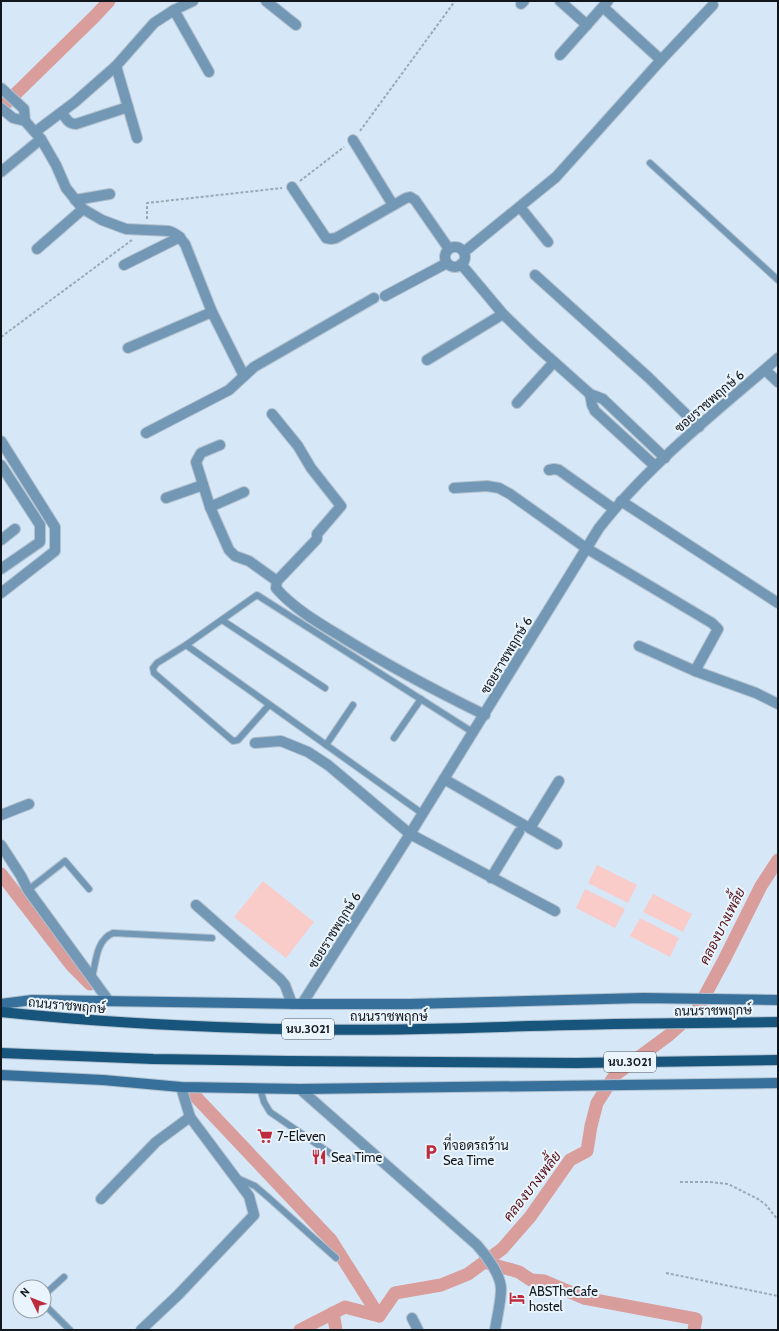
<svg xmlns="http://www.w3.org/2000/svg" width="779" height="1331" font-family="Cabin,Sarabun,sans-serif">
<rect width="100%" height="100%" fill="#d6e8f7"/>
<!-- pitch -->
<g fill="#f9cbc9">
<polygon points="597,865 637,885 628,903 588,883"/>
<polygon points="263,881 314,922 286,958 234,917"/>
<polygon points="585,889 625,909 615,928 576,908"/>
<polygon points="653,894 692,914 683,932 643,912"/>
<polygon points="640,918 679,938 670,957 630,936"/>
</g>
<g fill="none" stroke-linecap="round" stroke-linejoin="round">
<!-- canal -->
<g stroke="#d99d9b" stroke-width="13">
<polyline points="1,108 95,16 109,1"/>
<polyline points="1,874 72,966 90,984"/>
<polyline points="195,1096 331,1240 379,1316"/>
<polyline points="484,1262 519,1272 531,1280 544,1281 584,1298 696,1319 694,1330"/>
<polyline points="333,1313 336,1330"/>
<polyline points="300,1330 345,1307 379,1316 395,1293 441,1285 468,1274 502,1249 530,1217 570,1160 587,1151 591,1126 597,1103 615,1075 669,1035 697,1010 724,960 761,886 778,860"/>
</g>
<defs>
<g id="service">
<polyline points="650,163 778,280"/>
<polyline points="222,620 325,688"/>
<polyline points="186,645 157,663 153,668 154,673 233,741 238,740 269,705"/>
<polyline points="394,738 421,699"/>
<polyline points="326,745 353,705"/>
<polyline points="423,814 186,645 257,595 474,733"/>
<polyline points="28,890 65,861 89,889"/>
<path d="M92 978C96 962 96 940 113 933L212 938"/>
<polyline points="260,1088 264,1102 270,1112 340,1160 348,1160 368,1150"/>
<polyline points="239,1179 255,1186 269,1198 336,1258"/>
<polyline points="26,1286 27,1287"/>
<polyline points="44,1295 64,1277"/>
<polyline points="44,1304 70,1330"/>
</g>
<g id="minor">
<polyline points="266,1 296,25"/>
<polyline points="560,1 587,25"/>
<polyline points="521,4 524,1"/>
<polyline points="603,7 661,60"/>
<polyline points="174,10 209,72"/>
<polyline points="560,55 608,1"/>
<polyline points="116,66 137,138"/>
<polyline points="1,88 24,109 25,121"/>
<path d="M1 108 13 118 25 121 41 139 56 165 66 188 83 209 102 220 126 229 169 231C177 233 180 238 185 244L212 312 244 376"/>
<path d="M62 113C66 118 68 124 76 124L128 107"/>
<polyline points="35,132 75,102 116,66 154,23 174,10 193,1"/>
<polyline points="353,140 393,205"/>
<polyline points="1,172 41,139"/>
<polyline points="292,187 326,238 331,239 336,238 406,198 410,197 415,200 449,249"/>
<polyline points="75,200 110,194"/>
<polyline points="520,207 548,242"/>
<circle cx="455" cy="257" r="10"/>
<polyline points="37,249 83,209"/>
<polyline points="464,252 556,177 661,60 713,5"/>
<polyline points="461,264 503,314 534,344 590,394 603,399 665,458"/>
<polyline points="124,265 180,237"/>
<polyline points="535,275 648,377 699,427"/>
<polyline points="385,296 447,263"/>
<polyline points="128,348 212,312"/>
<polyline points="427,360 503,314"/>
<polyline points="765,370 778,382"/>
<polyline points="590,394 592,405 595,411 655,466"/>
<polyline points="517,403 554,362"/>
<path d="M272 414 298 446 311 468 341 506 317 534V539L277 581 276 588C292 607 317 622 337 634 385 664 434 690 485 715"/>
<polyline points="146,433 229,390 254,367 374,298"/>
<polyline points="1,441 55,527 55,551 1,593"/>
<polyline points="220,445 201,453 196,462 210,507 229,550 235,556 249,561 277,581"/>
<polyline points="1,465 40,525 40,542 1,569"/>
<polyline points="549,470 554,469 559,470 614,509"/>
<polyline points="454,488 487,486 499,488 510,494 586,548 712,623 718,629 695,671 639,646"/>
<polyline points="166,498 203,485"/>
<polyline points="621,501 778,603"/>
<polyline points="210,507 244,492"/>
<polyline points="1,540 15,529"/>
<polyline points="695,671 756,693 778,704"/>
<polyline points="255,743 281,741 308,752 328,765 410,834 555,911"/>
<polyline points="444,779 557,844"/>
<polyline points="1,815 29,804"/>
<polyline points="530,828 559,781"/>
<polyline points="1,845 21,876 28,890 108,1000"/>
<polyline points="491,878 519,832"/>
<polyline points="196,905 280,979 285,985 292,1004"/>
<path d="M302 1004 410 834 599 528C650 463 716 412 778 358"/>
<path d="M300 1089 477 1245C486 1255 501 1275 501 1289 501 1302 497 1317 495 1330"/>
<polyline points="101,1199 156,1142 190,1117"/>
<polyline points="412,1318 418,1330"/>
<polyline points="141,1330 178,1295 254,1215 249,1196 190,1117 181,1087"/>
</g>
<g id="secondary">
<polyline points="1,1004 32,1000 302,1004 410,1004 643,998 778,1000"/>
<polyline points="1,1075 103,1080 181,1087 300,1089 778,1083"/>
</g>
<g id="primary">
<path d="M1 1012C96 1022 191 1027 286 1029 395 1032 505 1026 614 1024 669 1023 723 1023 778 1022"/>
<polyline points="1,1053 153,1059 289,1061 576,1063 778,1060"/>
</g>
</defs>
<!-- service casing -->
<use href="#service" stroke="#b3c2d0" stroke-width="8"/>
<!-- minor casing -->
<use href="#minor" stroke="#b3c2d0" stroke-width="12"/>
<!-- secondary casing -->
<use href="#secondary" stroke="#b3c2d0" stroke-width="12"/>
<!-- primary casing -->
<use href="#primary" stroke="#b3c2d0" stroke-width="12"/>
<!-- path -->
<g stroke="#9aa9b5" stroke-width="2" stroke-dasharray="3 2" stroke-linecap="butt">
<polyline points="360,131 455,1"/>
<polyline points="300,181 344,147"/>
<polyline points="147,219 147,203 282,188"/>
<polyline points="1,337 132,240"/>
<polyline points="680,1182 710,1182 728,1184 758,1199 766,1205 778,1220"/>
<polyline points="666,1273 778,1296"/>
</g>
<!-- service -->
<use href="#service" stroke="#7398b5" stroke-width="6"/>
<!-- minor -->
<use href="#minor" stroke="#7398b5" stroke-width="10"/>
<!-- secondary -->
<use href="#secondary" stroke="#37719b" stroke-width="10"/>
<!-- primary -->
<use href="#primary" stroke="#17557d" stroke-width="10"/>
</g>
<!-- icons -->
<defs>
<symbol id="supermarket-bare" viewBox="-9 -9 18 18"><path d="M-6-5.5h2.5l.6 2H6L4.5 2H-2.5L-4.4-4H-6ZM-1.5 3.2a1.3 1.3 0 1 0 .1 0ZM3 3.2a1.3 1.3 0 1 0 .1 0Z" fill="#bd2c3c" stroke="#eaf4fd" stroke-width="2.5" paint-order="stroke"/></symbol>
<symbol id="parking-bare" viewBox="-9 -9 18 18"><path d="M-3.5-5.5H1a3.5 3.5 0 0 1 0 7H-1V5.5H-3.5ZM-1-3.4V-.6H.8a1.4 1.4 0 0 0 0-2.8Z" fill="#bd2c3c" stroke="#eaf4fd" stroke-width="2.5" paint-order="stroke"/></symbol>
<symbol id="restaurant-bare" viewBox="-9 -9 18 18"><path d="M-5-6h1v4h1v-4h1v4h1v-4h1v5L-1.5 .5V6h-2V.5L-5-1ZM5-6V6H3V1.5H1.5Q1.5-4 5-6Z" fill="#bd2c3c" stroke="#eaf4fd" stroke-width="2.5" paint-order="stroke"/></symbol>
<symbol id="hotel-bare" viewBox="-9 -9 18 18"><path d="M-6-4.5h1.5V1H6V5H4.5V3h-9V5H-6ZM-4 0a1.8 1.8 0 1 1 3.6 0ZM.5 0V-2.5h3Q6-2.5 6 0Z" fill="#bd2c3c" stroke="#eaf4fd" stroke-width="2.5" paint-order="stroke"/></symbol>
</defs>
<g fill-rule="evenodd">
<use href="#supermarket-bare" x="254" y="1125" width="22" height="22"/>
<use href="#parking-bare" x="420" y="1141" width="22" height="22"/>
<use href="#restaurant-bare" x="308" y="1146" width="22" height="22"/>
<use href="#hotel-bare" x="506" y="1287" width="22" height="22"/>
</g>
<g text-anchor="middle" stroke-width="4" stroke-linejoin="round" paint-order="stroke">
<!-- shield labels -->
<g fill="#eaf4fd" stroke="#525960" stroke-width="1">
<rect x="282" y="1019" width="52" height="20" rx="3"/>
<rect x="604" y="1052" width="52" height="20" rx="3"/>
</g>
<g font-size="12" font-weight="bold" fill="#11171c">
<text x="308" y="1033">นบ.3021</text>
<text x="630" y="1066">นบ.3021</text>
</g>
<!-- street labels -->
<g font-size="13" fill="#11171c" stroke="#eaf4fd">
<text transform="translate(709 401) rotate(-41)" y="5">ซอยราชพฤกษ์ 6</text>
<text transform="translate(506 655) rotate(-59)" y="5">ซอยราชพฤกษ์ 6</text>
<text transform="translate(334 930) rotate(-58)" y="5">ซอยราชพฤกษ์ 6</text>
<text transform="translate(67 1005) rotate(5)" y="5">ถนนราชพฤกษ์</text>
<text transform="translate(713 1010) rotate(-1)" y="5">ถนนราชพฤกษ์</text>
<text x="389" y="1021">ถนนราชพฤกษ์</text>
</g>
<!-- poi labels -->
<g font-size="13" fill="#11171c" stroke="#eaf4fd" text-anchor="start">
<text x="277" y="1141">7-Eleven</text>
<text x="443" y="1150">ที่จอดรถร้าน<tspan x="443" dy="15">Sea Time</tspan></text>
<text x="331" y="1162">Sea Time</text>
<text x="529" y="1296">ABSTheCafe<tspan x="529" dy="15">hostel</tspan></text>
</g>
<!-- water labels -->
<g font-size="14" font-style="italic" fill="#571017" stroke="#eaf4fd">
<text transform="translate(722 926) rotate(-63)" y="5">คลองบางเพลี้ย</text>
<text transform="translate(532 1186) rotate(-52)" y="5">คลองบางเพลี้ย</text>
</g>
</g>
<!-- border -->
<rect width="779" height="1331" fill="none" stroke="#11171c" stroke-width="4"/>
<!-- north arrow -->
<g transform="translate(32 1299) rotate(313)"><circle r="19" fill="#eaf4fd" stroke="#939ca3"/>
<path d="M0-3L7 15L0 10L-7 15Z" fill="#bd2c3c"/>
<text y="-6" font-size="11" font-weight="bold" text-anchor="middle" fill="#11171c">N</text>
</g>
</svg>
